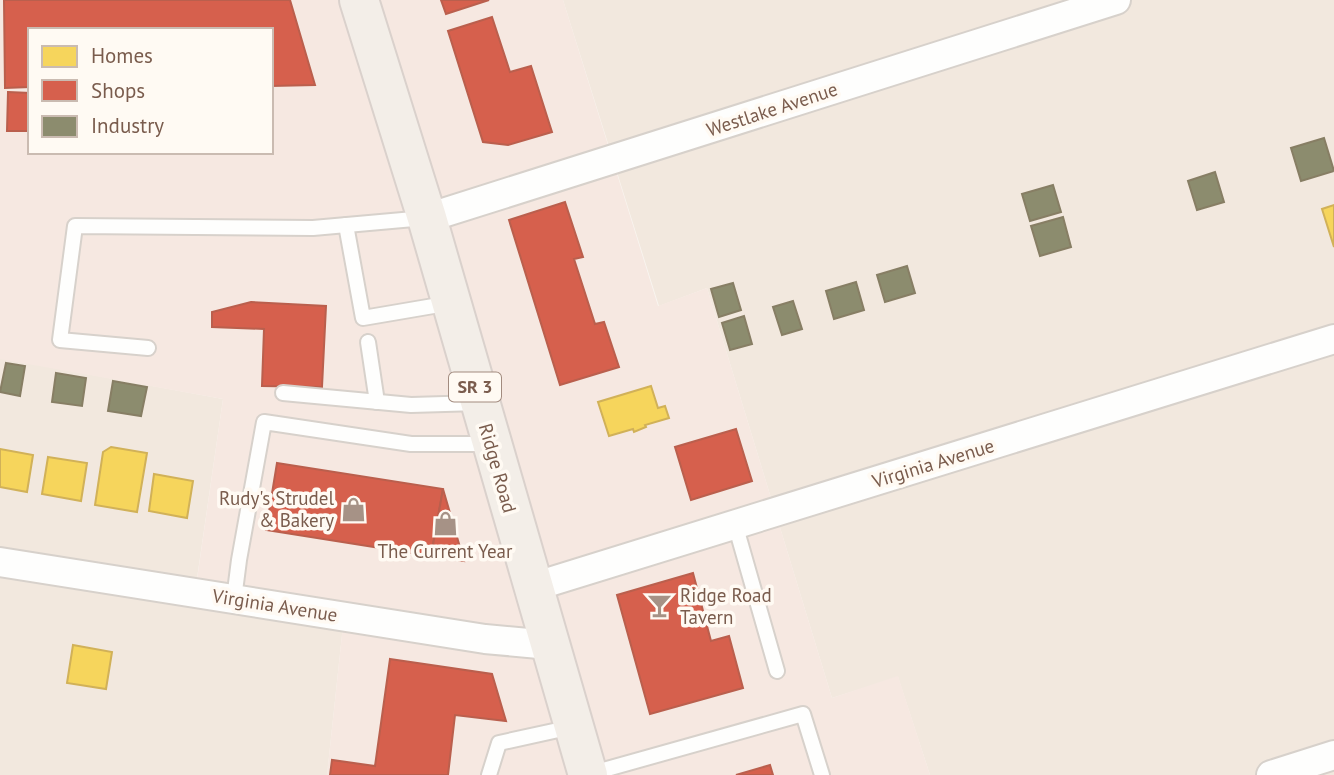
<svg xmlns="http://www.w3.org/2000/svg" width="1334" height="775" font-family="'PT Sans',sans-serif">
<rect width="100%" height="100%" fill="#f9f5f0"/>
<!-- residential -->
<g fill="#f2e8de">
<polygon points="563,0 1334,0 1334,775 930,775 898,677 832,698 707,288 659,306"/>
<polygon points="0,358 223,399 195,592 344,616 327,775 0,775"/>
</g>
<!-- commercial -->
<path fill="#f6e8e1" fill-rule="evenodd" d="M0 0H563L658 306 707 288 832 698 898 676 930 775H327L344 616 195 593 223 399 0 359ZM30 30H271V152H30Z"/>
<!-- homes -->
<g fill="#f6d55c" stroke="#d1b158" stroke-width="2">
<polygon points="1334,205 1334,247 1322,209"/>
<polygon points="651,386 658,408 665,406 669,418 645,425 646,427 634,432 633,429 609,436 598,402"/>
<polygon points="111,447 147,453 137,512 95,505 103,452"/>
<polygon points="0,449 33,455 27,492 0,487"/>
<polygon points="48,457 87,463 81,501 42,494"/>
<polygon points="154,474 193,481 187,518 149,511"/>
<polygon points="73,645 112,652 106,689 67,683"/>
</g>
<!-- shops -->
<g fill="#d6604d" stroke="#ba5f4d" stroke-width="2">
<polygon points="4,0 290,0 315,85 271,86 271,30 30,30 30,87 5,88"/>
<polygon points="441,0 489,0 446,14"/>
<polygon points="492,17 510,72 531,66 552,132 508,145 483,142 448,31"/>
<polygon points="8,92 30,93 30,131 7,131"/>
<polygon points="565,202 583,257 574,259 595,324 604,322 619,367 560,385 509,220"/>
<polygon points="251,302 326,306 322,387 262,386 264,329 212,327 212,312"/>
<polygon points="736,429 752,481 691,500 675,447"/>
<polygon points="277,463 443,489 431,556 266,530"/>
<polygon points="443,489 464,561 431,556"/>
<polygon points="693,573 711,641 729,636 743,688 650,714 617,595"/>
<polygon points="390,659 492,674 506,721 455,715 448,775 330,775 332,760 375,766"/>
<polygon points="770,765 773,775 736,775"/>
</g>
<!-- industry -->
<g fill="#8c8c6e" stroke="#877e64" stroke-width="2">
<polygon points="1324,138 1334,171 1301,181 1291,148"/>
<polygon points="1215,172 1224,202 1197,210 1188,181"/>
<polygon points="1053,185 1061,212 1030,221 1022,194"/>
<polygon points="1063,217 1071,247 1040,256 1031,226"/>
<polygon points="907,266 915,293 885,302 877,275"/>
<polygon points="856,282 864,310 834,319 826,291"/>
<polygon points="733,283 741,310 719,317 711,289"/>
<polygon points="793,301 802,329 782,335 773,307"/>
<polygon points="744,316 752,344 730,350 722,323"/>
<polygon points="6,363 25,366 20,396 0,392"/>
<polygon points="56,373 86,378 82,406 52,402"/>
<polygon points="113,381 147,387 141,416 108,411"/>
</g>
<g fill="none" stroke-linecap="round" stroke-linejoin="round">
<defs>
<g id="lane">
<polyline points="346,225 363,318 451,303"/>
<polyline points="368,342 377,402"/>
<polyline points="148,348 60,340 75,226 313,228 425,218"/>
<polyline points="283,393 411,405 479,403"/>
<polyline points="735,524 777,671"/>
<polyline points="234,599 239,560 264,422 411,444 490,444"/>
<polyline points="589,774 803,714 822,775"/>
<polyline points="489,775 499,743 572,727"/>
</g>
<g id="street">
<polyline points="427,218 1116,0"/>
<polyline points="0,562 485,639 550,645"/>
<polyline points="533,587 1334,339"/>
<polyline points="1271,775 1334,755"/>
</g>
<polyline id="primary" points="359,0 427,218 588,775"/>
</defs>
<!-- lane casing -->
<use href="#lane" stroke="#d7d1cb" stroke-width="18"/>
<!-- street casing -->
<use href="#street" stroke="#d7d1cb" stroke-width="32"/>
<!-- primary casing -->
<use href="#primary" stroke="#dad1cc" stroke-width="42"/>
<!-- lane -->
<use href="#lane" stroke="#fefefd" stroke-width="14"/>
<!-- street -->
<use href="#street" stroke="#fefefd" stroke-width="28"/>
<!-- primary -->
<use href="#primary" stroke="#f3eee8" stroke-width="38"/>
</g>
<!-- icons -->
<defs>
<symbol id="shop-bare" viewBox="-9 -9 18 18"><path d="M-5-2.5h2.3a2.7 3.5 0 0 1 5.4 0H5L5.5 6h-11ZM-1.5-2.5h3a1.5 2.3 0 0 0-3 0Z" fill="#a69286" stroke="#fffaf3" stroke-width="2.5" paint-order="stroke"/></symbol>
<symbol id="bar-bare" viewBox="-9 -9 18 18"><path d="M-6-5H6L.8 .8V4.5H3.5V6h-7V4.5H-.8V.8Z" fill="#a69286" stroke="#fffaf3" stroke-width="2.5" paint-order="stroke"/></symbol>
</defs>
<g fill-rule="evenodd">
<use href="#shop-bare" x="336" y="492" width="35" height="35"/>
<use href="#shop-bare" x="428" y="506" width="35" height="35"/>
<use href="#bar-bare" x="642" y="588" width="35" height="35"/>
</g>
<g text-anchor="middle" stroke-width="7" stroke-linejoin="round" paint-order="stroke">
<!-- shield labels -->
<rect fill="#fffaf3" stroke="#a28b7f" stroke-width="2" x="449" y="372.5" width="52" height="29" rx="5"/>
<g font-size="18" font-weight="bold" fill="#7a5c4d">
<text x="475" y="393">SR 3</text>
</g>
<!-- street labels -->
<g font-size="19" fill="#7a5c4d" stroke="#fffaf3">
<text transform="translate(772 109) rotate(-18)" y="7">Westlake Avenue</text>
<text transform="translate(933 463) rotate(-17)" y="7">Virginia Avenue</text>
<text transform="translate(498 468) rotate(74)" y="7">Ridge Road</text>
<text transform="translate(275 605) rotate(9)" y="7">Virginia Avenue</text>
</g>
<!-- poi labels -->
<g font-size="19" fill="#7a5c4d" stroke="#fffaf3" text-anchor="end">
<text x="334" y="505">Rudy's Strudel<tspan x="334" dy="22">&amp; Bakery</tspan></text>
<text x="445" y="558" text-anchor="middle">The Current Year</text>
<text x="680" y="602" text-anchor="start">Ridge Road<tspan x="680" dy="22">Tavern</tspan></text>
</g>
</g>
<!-- legend -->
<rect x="28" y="28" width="245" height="126" fill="#fffaf3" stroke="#cabbb1" stroke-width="2"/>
<rect x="42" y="46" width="35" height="21" fill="#f6d55c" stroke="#cabbb1" stroke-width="2"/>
<text x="91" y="63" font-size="21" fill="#7a5c4d">Homes</text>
<rect x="42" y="80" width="35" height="21" fill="#d6604d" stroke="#cabbb1" stroke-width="2"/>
<text x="91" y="98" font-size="21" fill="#7a5c4d">Shops</text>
<rect x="42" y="116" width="35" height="21" fill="#8c8c6e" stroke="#cabbb1" stroke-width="2"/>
<text x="91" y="133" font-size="21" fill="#7a5c4d">Industry</text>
</svg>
